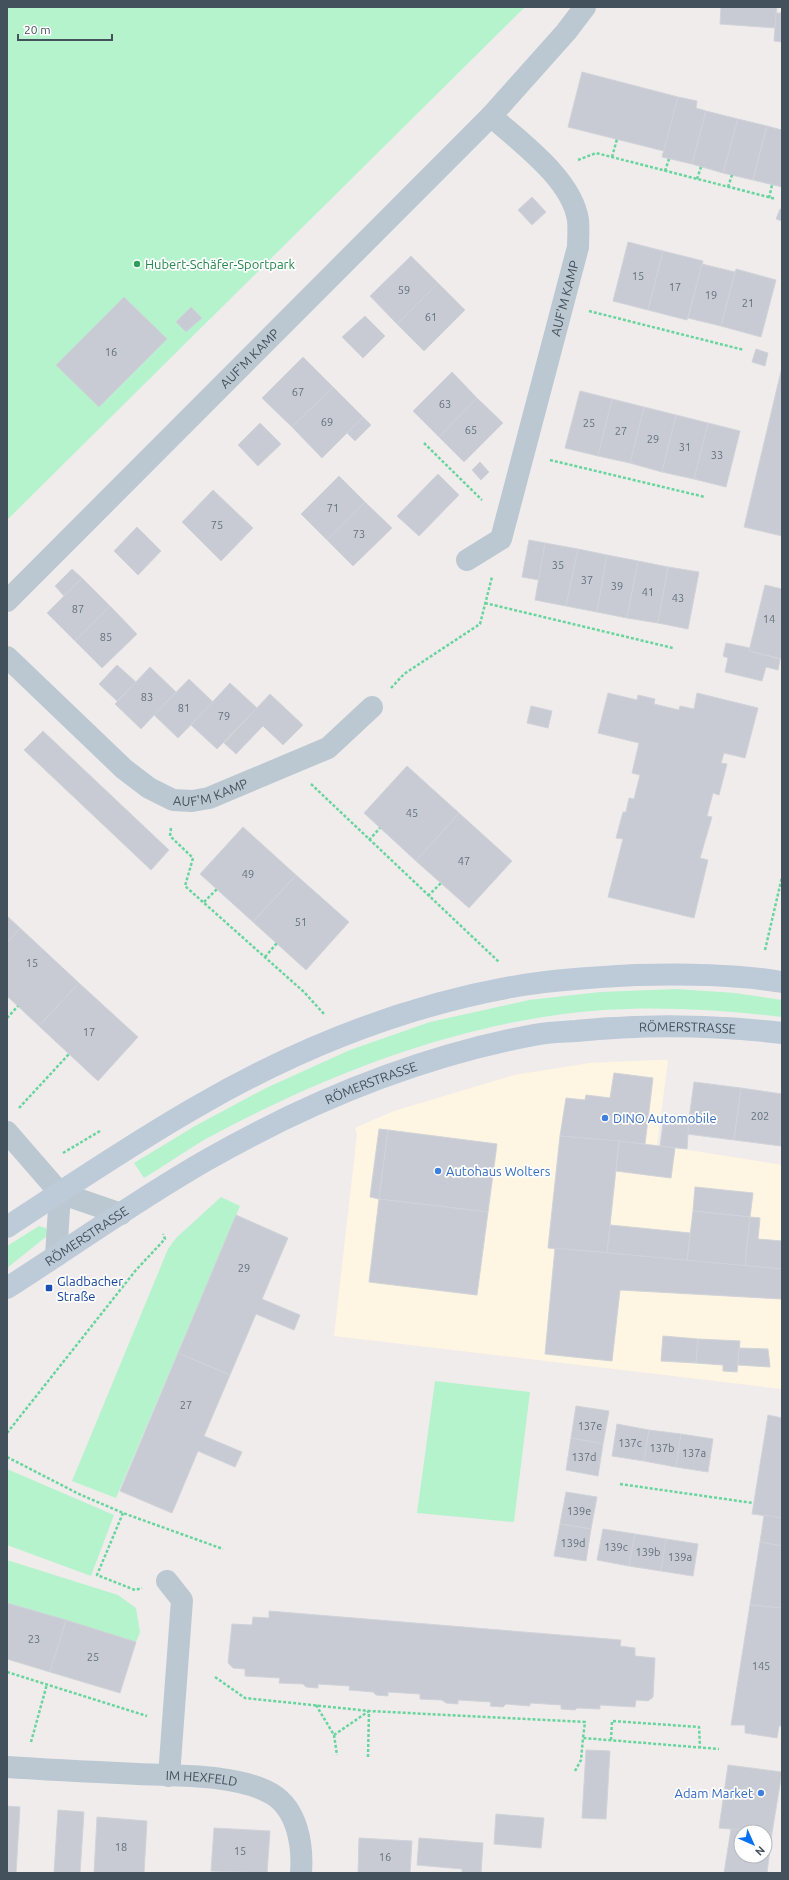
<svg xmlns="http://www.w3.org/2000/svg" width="789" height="1880" font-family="Ubuntu,sans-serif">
<rect width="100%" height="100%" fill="#f0ecec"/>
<!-- commercial -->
<polygon fill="#fef5e2" points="655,1060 668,1060 657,1145 782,1165 782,1389 334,1336 357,1134 355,1128 394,1111 514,1075 590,1063"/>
<!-- green -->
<g fill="#b5f3cc">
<polygon points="7,7 525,7 7,520"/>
<path d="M677 989 735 993 782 1000V1017C723 1010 663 1006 603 1010 464 1020 325 1074 204 1140 184 1152 164 1166 144 1178L134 1163 195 1126 266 1088 350 1050 430 1022 529 1000 600 992Z"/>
<polygon points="221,1197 240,1206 116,1498 72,1481 168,1249 176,1238"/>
<polygon points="39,1226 46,1228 48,1232 47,1236 7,1268 7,1246"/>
<polygon points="435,1381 530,1392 514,1522 417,1513"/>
<polygon points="7,1469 114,1515 91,1576 7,1545"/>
<polygon points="7,1560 118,1595 136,1608 140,1632 136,1642 7,1603"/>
</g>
<!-- building -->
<g fill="#c8cbd3" stroke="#d0d3d9" fill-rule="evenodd">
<polygon points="721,7 777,7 775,28 720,24"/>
<polygon points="776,13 782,13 782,42 774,41"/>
<polygon points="582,72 678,97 664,151 568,127"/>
<polygon points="678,97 697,101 696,108 706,111 692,164 662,157"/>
<polygon points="706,111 738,119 723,173 692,164"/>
<polygon points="738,119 767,126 753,180 723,173"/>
<polygon points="767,126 782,130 782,187 753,180"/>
<polygon points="532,197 546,212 532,225 518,210"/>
<polygon points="780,209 782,210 782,221 776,219"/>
<polygon points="628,242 663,251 648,310 613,301"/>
<polygon points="663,251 703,261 687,320 648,310"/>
<polygon points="411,256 438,283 397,324 370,296"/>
<polygon points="702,264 735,272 721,326 688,318"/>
<polygon points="736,269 776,280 761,337 721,326"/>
<polygon points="438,283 465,310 424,351 397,324"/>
<polygon points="124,297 167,339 99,407 56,365"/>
<polygon points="191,307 202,318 186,332 176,322"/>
<polygon points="365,316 385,336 363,358 342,337"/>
<polygon points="756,349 768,353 765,366 752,362"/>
<polygon points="303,357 333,387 292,427 262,398"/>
<polygon points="782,367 782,536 744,527"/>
<polygon points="452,372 477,398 439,437 413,411"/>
<polygon points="333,387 363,417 322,458 292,427"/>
<polygon points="580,391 612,399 598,456 565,448"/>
<polygon points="477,398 503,423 464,462 439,437"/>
<polygon points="612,399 644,407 630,463 598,456"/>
<polygon points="644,407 676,415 662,472 630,463"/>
<polygon points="676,415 708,423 694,479 662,472"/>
<polygon points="363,417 371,425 355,441 347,433"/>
<polygon points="260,423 281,444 258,466 238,445"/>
<polygon points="708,423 740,431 726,487 694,479"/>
<polygon points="480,462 489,472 481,480 472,470"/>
<polygon points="438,474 459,495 419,536 397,516"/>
<polygon points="339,476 365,502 327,540 301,514"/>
<polygon points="213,490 253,528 221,561 182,522"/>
<polygon points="365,502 392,528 353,566 327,540"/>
<polygon points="137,527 161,551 138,575 114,551"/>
<polygon points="529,540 545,543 539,580 522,577"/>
<polygon points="545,543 578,549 566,606 535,600"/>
<polygon points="578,549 607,555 597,612 566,606"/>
<polygon points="607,555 638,561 627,618 597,612"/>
<polygon points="638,561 668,567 658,623 627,618"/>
<polygon points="668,567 699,572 688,629 658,623"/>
<polygon points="72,569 82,578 64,596 55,586"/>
<polygon points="82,578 110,606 75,641 47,613"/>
<polygon points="765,585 782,589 782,659 749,651"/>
<polygon points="110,606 137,634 102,668 75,641"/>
<polygon points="726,643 750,648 749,651 780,659 778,670 766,667 762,681 725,672 728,658 723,656"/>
<polygon points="117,665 136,682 117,701 99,684"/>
<polygon points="150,667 176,692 141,729 115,704"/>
<polygon points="189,679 213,702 178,738 154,715"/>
<polygon points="230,683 257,708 217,749 191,725"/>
<polygon points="608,693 637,700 638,695 655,699 654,704 679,710 680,706 694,709 697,693 758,708 745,758 724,753 721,763 727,764 719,795 713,793 707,816 712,817 700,858 708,860 694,918 608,897 623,839 616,838 623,812 626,812 629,798 634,799 640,775 632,773 639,743 598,733"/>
<polygon points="270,694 303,725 283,745 263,726 236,754 224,743"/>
<polygon points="531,706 552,711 548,728 527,723"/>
<polygon points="43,731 169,850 151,870 24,750"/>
<polygon points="407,766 459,813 416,861 364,813"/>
<polygon points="459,813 512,861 469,908 416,861"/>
<polygon points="243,827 296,875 253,922 200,874"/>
<polygon points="296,875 349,922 306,970 253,922"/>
<polygon points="7,916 20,928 7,943"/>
<polygon points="20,928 79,983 39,1026 7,996 7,943"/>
<polygon points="79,983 138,1037 98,1081 39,1026"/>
<polygon points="614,1073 653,1078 645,1144 560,1136 566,1098 585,1100 586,1095 610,1098"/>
<polygon points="694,1082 741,1088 734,1140 687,1134"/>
<polygon points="741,1088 782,1094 781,1146 734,1140"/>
<polygon points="664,1116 689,1119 687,1149 660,1146"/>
<polygon points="379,1129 388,1130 379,1199 370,1197"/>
<polygon points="388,1130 497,1144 488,1212 379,1199"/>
<polygon points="560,1136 619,1141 607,1253 548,1248"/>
<polygon points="619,1141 675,1148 671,1178 616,1171"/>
<polygon points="695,1187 753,1193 750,1217 693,1211"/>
<polygon points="379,1199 488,1212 477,1295 369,1282"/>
<polygon points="693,1211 750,1217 745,1266 687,1261"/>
<polygon points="236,1215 288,1238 262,1299 300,1315 294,1330 256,1314 230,1375 178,1353"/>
<polygon points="750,1217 760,1218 758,1239 782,1241 782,1269 745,1266"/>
<polygon points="610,1225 690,1233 687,1261 607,1253"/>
<polygon points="555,1248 782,1269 782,1299 620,1290 612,1361 545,1354"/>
<polygon points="663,1336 698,1339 696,1363 661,1361"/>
<polygon points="698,1339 740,1341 737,1372 723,1371 723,1365 696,1363"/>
<polygon points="739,1348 768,1349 770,1367 738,1365"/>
<polygon points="178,1353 230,1375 204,1436 242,1452 235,1467 198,1451 172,1513 120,1491"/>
<polygon points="576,1406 609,1411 603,1444 571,1438"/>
<polygon points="768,1415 782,1418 782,1518 752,1514"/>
<polygon points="617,1424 649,1430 644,1461 612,1456"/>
<polygon points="649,1430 681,1434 676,1467 644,1461"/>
<polygon points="681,1434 713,1439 708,1472 676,1467"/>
<polygon points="571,1438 603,1444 598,1476 566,1470"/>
<polygon points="566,1492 597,1497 591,1529 560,1524"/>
<polygon points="764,1515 782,1518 782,1546 760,1542"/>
<polygon points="560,1524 591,1529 586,1561 554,1556"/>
<polygon points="603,1529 635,1534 629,1566 597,1560"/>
<polygon points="635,1534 666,1539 661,1571 629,1566"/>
<polygon points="666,1539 698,1544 693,1576 661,1571"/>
<polygon points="760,1542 782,1546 782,1608 750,1605"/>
<polygon points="7,1603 66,1620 50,1672 7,1659"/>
<polygon points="750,1605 782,1608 782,1726 779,1726 777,1738 745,1733 745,1725 731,1725"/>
<polygon points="269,1611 621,1640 620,1646 635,1648 635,1656 655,1658 653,1697 648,1701 636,1700 635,1707 600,1705 600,1709 577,1708 575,1710 561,1709 561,1705 530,1703 530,1706 506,1704 503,1707 490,1706 491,1702 458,1700 458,1704 446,1703 442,1700 420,1699 420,1694 388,1692 388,1696 376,1695 373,1692 349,1690 350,1686 318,1684 318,1688 306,1687 303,1684 279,1683 280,1678 245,1676 245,1669 233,1668 228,1663 232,1624 252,1625 253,1617 269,1618"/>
<polygon points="66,1620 136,1642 120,1693 50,1672"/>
<polygon points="586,1750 610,1751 606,1819 582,1818"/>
<polygon points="728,1765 782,1772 772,1833 719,1828"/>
<polygon points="7,1806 20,1807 16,1873 7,1873"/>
<polygon points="58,1810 84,1812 80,1873 54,1873"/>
<polygon points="496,1814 544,1818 541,1848 494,1844"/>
<polygon points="97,1817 147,1821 144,1873 94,1873"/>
<polygon points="214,1828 270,1831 267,1873 211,1871"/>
<path d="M731 1829 772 1833 767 1873H724ZM741 1832H765V1856H741Z"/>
<polygon points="359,1838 412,1841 410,1873 358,1873"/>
<polygon points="419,1838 483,1843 481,1873 462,1873 462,1869 417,1865"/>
</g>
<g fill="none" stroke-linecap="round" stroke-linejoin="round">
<!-- path -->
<g stroke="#69d59e" stroke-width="2.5" stroke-dasharray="3 2" stroke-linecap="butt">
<polyline points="612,157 617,139"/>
<polyline points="578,160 596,153 776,199"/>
<polyline points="665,171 669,159"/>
<polyline points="697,179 701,167"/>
<polyline points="728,187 732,175"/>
<polyline points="769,198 772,185"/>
<polyline points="589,311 744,350"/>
<polyline points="424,443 482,500"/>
<polyline points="550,460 705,497"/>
<polyline points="485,603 673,648"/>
<polyline points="391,688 404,674 480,624 492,577"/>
<polyline points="311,784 499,962"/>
<polyline points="171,828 170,836 193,858 185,886 304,992 324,1014"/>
<polyline points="369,840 380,828"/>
<polyline points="428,896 441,883"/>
<polyline points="204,902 217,889"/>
<polyline points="765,950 782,877"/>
<polyline points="265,957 277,943"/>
<polyline points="7,1018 18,1006"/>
<polyline points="19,1108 69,1054"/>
<polyline points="63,1153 100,1131"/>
<polyline points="7,1433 136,1270 165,1239 163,1234"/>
<polyline points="7,1457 79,1494 123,1513 223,1549"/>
<polyline points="620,1484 753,1503"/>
<polyline points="123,1513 97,1575 135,1590 142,1588"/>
<polyline points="7,1672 147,1716"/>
<polyline points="215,1677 245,1698 369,1711 585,1722 583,1738"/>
<polyline points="316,1705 334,1735 337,1755"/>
<polyline points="334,1735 369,1711"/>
<polyline points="611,1740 612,1721 699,1727 700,1747"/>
<polyline points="31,1742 47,1684"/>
<polyline points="368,1757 369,1711"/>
<polyline points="575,1771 581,1760 583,1738 719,1749"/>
</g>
<!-- street -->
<g stroke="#bbc8d1" stroke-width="22">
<path id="s1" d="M467 560 501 539 578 247C578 239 579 229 578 220 572 179 520 142 491 116"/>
<path id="s2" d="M7 601 491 116 566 32 585 7"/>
<path id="s3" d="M7 657 124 769 149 788 173 800 192 801 209 798 328 748 372 707"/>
<polyline points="7,1132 60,1193 121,1214"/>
<polyline points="56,1256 60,1193"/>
<polyline points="167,1581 182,1600 169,1776"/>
<path id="s4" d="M7 1767C51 1770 94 1772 138 1774 177 1776 238 1774 272 1794 298 1810 303 1846 301 1873"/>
</g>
<!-- secondary -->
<g stroke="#bdcad8" stroke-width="22">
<path d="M7 1227C70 1186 133 1143 198 1106 298 1048 409 1004 523 985 560 979 598 977 636 975 685 974 733 974 782 982"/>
<path id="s5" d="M7 1288C73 1246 137 1200 205 1161 308 1102 417 1057 534 1035 548 1032 562 1032 576 1031 644 1024 714 1025 782 1033"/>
</g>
</g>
<!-- markers -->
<circle fill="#2e9e5b" stroke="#fff" stroke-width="1.5" cx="137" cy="264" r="4"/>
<g fill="#3f7fe0" stroke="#fff" stroke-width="1.5">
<circle cx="605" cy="1118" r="4"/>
<circle cx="438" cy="1171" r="4"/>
<circle cx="761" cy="1793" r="4"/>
</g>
<rect fill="#1a4fb4" stroke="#fff" stroke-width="1.5" x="45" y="1284" width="8" height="8" rx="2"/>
<g text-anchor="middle" stroke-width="3.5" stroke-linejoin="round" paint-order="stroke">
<!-- number labels -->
<g font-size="11" fill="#64707a">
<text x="638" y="280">15</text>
<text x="675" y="291">17</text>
<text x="404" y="294">59</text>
<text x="711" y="299">19</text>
<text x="748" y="307">21</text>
<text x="431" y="321">61</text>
<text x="111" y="356">16</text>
<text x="298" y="396">67</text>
<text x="445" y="408">63</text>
<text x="327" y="426">69</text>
<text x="589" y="427">25</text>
<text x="471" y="434">65</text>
<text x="621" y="435">27</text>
<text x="653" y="443">29</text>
<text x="685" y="451">31</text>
<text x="717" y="459">33</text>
<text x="333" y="512">71</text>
<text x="217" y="529">75</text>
<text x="359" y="538">73</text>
<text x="558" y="569">35</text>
<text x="587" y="584">37</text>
<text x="617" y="590">39</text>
<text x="648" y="596">41</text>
<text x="678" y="602">43</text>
<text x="78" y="613">87</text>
<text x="769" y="623">14</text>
<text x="106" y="641">85</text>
<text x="147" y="701">83</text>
<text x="184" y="712">81</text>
<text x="224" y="720">79</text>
<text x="412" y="817">45</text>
<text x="464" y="865">47</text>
<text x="248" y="878">49</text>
<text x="301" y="926">51</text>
<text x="32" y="967">15</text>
<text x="89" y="1036">17</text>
<text x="760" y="1120">202</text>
<text x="244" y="1272">29</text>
<text x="186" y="1409">27</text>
<text x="590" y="1430">137e</text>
<text x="630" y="1447">137c</text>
<text x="662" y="1452">137b</text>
<text x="694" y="1457">137a</text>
<text x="584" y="1461">137d</text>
<text x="579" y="1515">139e</text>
<text x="573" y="1547">139d</text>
<text x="616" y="1551">139c</text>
<text x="648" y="1556">139b</text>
<text x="680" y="1561">139a</text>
<text x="34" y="1643">23</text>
<text x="93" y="1661">25</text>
<text x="761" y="1670">145</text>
<text x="121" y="1851">18</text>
<text x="240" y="1855">15</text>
<text x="385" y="1861">16</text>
</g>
<!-- leisure labels -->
<g font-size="13" fill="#27864d" stroke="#fff" text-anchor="start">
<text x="145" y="269">Hubert-Schäfer-Sportpark</text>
</g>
<!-- street labels -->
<g font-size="13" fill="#43515c" stroke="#fff">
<text dy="5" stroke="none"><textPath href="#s1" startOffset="289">AUF'M KAMP</textPath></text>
<text dy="5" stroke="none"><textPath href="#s2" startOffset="343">AUF'M KAMP</textPath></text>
<text dy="5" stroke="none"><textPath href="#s3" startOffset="259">AUF'M KAMP</textPath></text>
<text dy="5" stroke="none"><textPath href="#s5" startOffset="743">RÖMERSTRASSE</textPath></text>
<text dy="5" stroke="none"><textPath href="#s5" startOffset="419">RÖMERSTRASSE</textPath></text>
<text dy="5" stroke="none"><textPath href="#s5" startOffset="95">RÖMERSTRASSE</textPath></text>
<text dy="5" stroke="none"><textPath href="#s4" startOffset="195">IM HEXFELD</textPath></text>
</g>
<!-- shop labels -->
<g font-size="13" fill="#366cbe" stroke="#fff" text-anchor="start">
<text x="613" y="1123">DINO Automobile</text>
<text x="446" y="1176">Autohaus Wolters</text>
<text x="753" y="1798" text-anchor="end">Adam Market</text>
</g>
<!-- transit labels -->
<g font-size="13" fill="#164399" stroke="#fff" text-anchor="start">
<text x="57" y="1286">Gladbacher<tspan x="57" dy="15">Straße</tspan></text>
</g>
</g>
<!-- border -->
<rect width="789" height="1880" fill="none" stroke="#43515c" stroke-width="16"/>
<!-- north arrow -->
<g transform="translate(753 1844) rotate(135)"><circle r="19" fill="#ffffff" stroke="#b4b9be"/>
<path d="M0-3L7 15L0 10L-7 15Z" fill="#0570f1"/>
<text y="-6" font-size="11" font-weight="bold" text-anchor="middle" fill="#43515c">N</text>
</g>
<!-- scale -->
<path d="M18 34v6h94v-6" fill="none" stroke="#43515c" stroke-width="2"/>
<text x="24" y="34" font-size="12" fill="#43515c" stroke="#ffffff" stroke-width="3" paint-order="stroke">20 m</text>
</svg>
